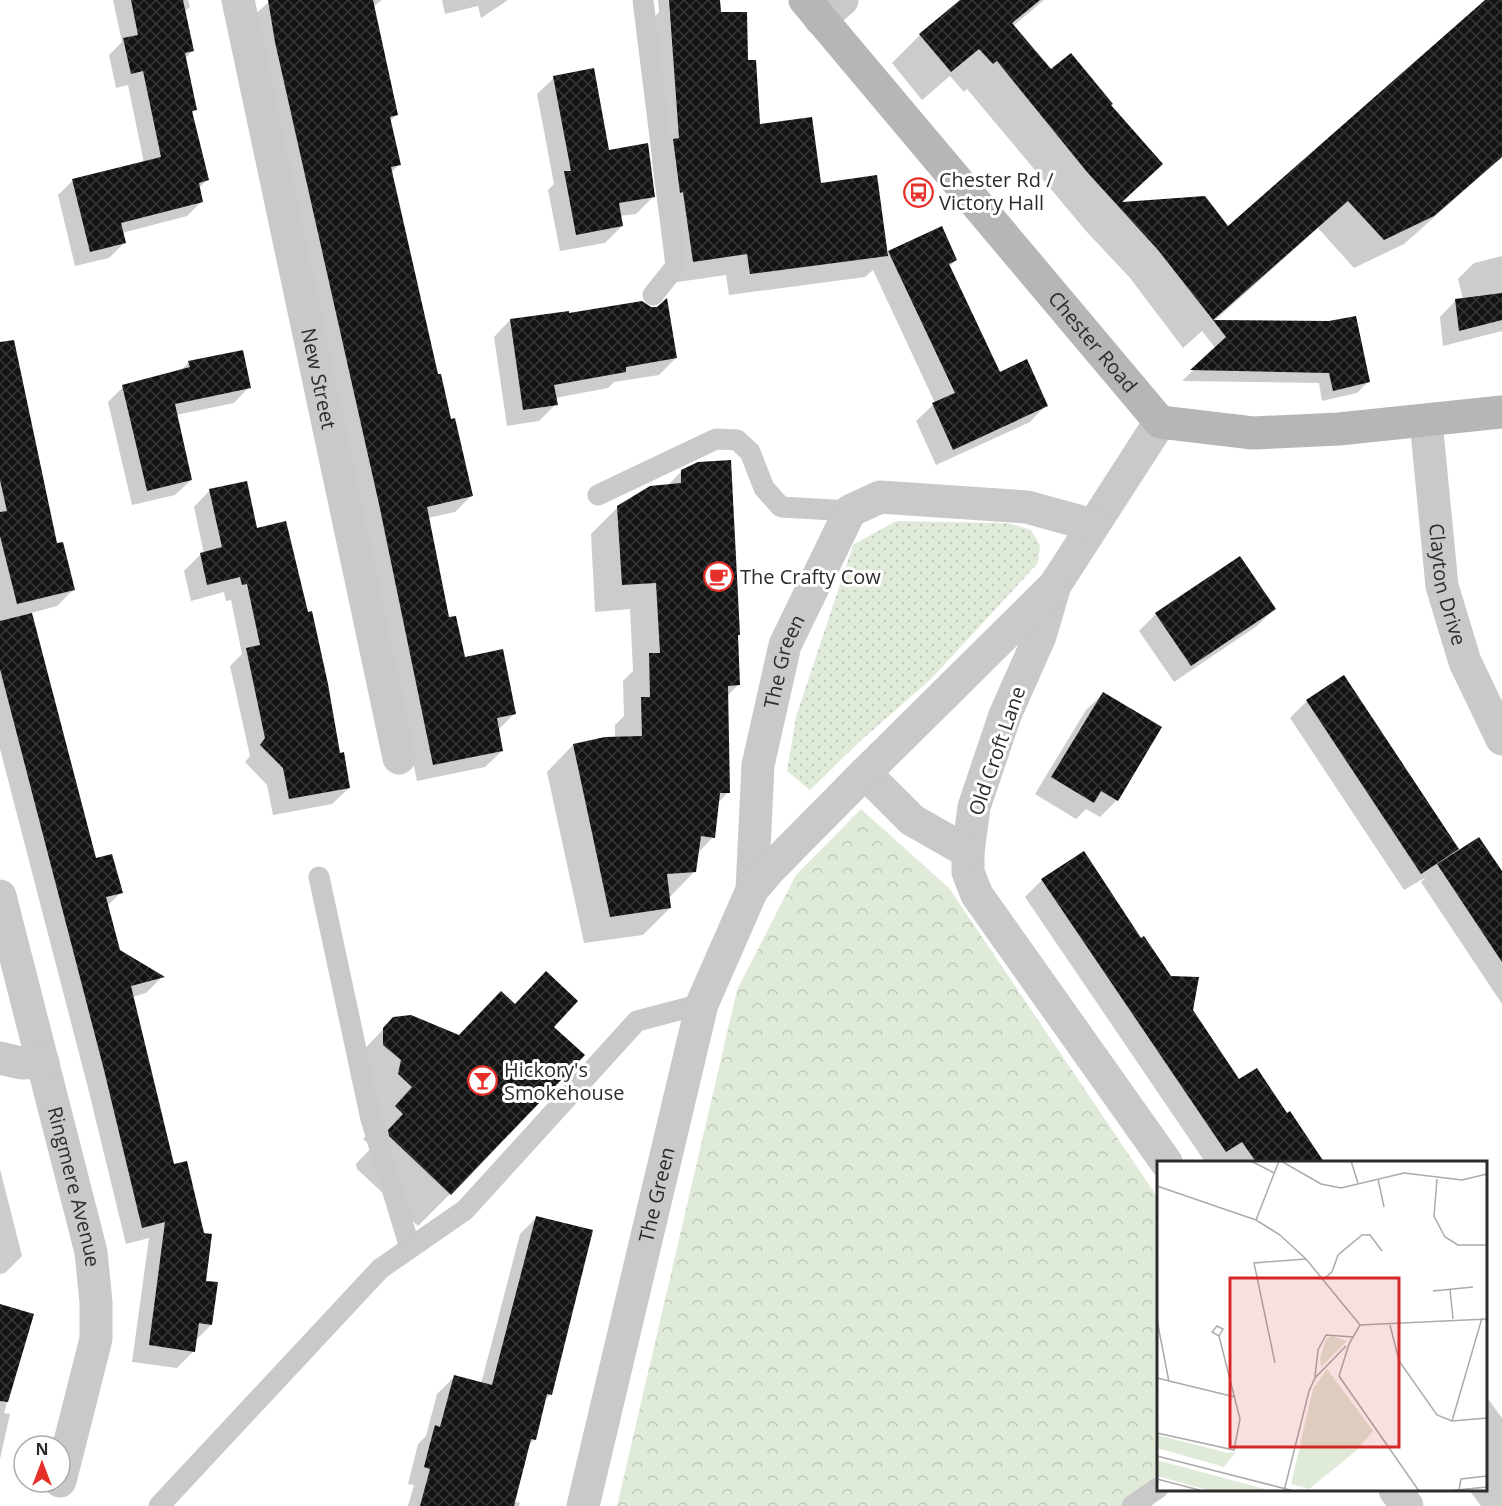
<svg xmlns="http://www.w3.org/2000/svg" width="1502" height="1506" font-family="'Open Sans',sans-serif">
<defs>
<pattern id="grass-dots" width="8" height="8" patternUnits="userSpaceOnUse" patternTransform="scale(1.5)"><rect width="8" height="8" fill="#e0ead9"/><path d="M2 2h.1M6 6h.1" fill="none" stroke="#c0c9ba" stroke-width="1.8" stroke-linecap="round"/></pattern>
<pattern id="park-crowns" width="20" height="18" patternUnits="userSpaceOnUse" patternTransform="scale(1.5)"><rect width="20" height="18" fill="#e0ead9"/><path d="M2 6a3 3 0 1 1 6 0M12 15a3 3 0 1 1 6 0" fill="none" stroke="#c0c9ba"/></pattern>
<pattern id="building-cross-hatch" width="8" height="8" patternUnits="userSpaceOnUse" patternTransform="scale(1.5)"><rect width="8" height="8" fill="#131313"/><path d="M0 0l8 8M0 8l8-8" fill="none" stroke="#363636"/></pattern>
</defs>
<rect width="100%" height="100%" fill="#fff"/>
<!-- grass -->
<polygon fill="url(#grass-dots)" points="896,521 1008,523 1031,530 1040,545 1038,563 931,679 858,743 810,790 787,771 796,717 853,545"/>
<!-- park -->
<polygon fill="url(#park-crowns)" points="861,809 949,888 1158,1198 1158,1490 1166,1490 1152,1506 617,1506 737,990 796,875"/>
<!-- shadow -->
<g fill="#0003">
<polygon points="113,0 188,0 190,7 184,12 192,51 185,59 195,110 191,114 207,180 199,188 202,201 187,216 122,233 124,243 109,258 75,266 58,195 73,180 144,163 128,85 116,88 109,55 122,42"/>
<polygon points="382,0 373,7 396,115 390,121 399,164 391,173 437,376 471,496 455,512 428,518 448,619 464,659 515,713 498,730 502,751 485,767 417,781 363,521 252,17 271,0"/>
<polygon points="442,0 508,0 481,18 478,6 445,14"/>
<polygon points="658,0 718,0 720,14 746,62 759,126 820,185 887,255 889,252 956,260 949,267 999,374 1046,405 1030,422 936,465 916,421 935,403 873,270 865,277 729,295 726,275 671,283 661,213 659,214 652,162 658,156 648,24 659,12"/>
<polygon points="962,0 1044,0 1013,26 1051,71 1110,105 1161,164 1120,204 1228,228 1487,0 1502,0 1502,157 1404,244 1354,268 1318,228 1213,322 1329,323 1368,382 1357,393 1322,401 1319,383 1182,381 1216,349 1202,331 1183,348 1130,278 1086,231 967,89 964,92 950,76 922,100 892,63 920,35"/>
<polygon points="554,78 608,152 653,197 636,214 620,216 622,226 605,243 560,251 548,190 554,184 537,94"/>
<polygon points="1502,256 1502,331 1443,346 1440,317 1456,300 1463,299 1458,279 1474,263"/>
<polygon points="568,315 676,358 659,375 614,382 608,388 555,398 556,404 539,421 507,426 494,337 510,320"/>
<polygon points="189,362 249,387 234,403 176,415 191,480 175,495 132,505 108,402 123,387 180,371"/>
<polygon points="0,395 74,589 57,606 31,613 95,860 121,892 107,906 119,951 162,977 146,993 133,997 173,1166 204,1282 211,1325 195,1341 194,1351 177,1368 132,1362 149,1238 126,1244 88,1088 0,749"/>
<polygon points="682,471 739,634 736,637 738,685 726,697 728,792 718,803 713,837 697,854 694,872 669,898 670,908 643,935 584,943 547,772 573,745 615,738 615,725 624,716 623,681 633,671 630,609 595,612 591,534 618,507 667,486"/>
<polygon points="210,490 255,529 339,754 349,788 332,804 273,815 267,785 245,762 250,756 230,666 242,654 231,600 226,601 224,592 191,601 184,571 200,555 204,554 194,507"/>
<polygon points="1274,609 1257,626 1174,682 1139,631 1156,614"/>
<polygon points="1344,677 1457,849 1452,854 1502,874 1502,1004 1421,882 1426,877 1404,890 1290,718 1307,701"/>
<polygon points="1103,694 1117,800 1100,817 1086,809 1076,819 1035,794 1086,710"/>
<polygon points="1042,880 1141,940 1192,1010 1239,1081 1286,1115 1289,1113 1322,1162 1205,1162 1025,897"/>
<polygon points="514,1005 552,1027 450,1194 418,1226 357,1169 356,1164 372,1147 363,1139 380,1121 369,1093 351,1078 351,1063 393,1019 458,1036"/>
<polygon points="0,1169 22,1256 5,1273 0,1274"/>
<polygon points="537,1217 550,1395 544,1401 534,1440 528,1446 514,1501 520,1503 519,1506 408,1506 414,1485 408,1484 418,1444 426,1436 437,1394 454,1377 481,1384 520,1234"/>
<polygon points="0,1311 32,1315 4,1413 10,1414 0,1459"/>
<polygon points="1486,1396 1502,1418 1502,1506 1481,1506 1469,1490 1486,1490"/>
</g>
<!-- building -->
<g fill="url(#building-cross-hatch)">
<polygon points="131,0 183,0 194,51 185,53 197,110 192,111 209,180 199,183 203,202 121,223 126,243 90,252 72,179 161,157 143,71 131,74 123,38 138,35"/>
<polygon points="268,0 373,0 398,115 390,117 401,165 391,167 438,374 441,374 451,419 455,418 473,496 427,507 449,617 456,616 465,657 503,649 516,714 497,718 503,751 433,765 379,504 275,42"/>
<polygon points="669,0 720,0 721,12 747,12 748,60 756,60 760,124 812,117 821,183 877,175 888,256 750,274 747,254 693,262 683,192 680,193 673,139 679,138"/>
<polygon points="960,0 1040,0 1012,23 1051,69 1071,53 1113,104 1111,105 1163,164 1122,202 1205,196 1228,226 1485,0 1502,0 1502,157 1434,216 1384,240 1348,201 1213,320 1158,250 1087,172 997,61 993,64 979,49 951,72 919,34"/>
<polygon points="594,68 609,150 648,143 655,197 619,203 623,226 576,235 564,171 571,171 553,76"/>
<polygon points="942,226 957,260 949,264 1000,372 1027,359 1048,406 953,450 932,403 955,393 888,251"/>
<polygon points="1502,293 1502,320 1459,331 1455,299"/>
<polygon points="667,298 677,358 626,367 626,372 554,385 558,405 523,410 510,319 569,311 569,313 642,301 651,307 657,307"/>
<polygon points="1356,316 1370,382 1333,391 1329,373 1190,370 1226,337 1213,320 1329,321"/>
<polygon points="14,340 57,543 63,542 75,590 17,604 0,536 0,512 7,511 0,480 0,342"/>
<polygon points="243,350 251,388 175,404 192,480 147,491 122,385 190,367 188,361"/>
<polygon points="731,460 740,635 738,635 740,685 728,686 730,793 720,793 715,838 701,836 696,872 667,874 671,908 610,917 573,744 605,737 642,736 641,697 650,697 649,653 660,653 656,583 622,585 617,506 650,486 681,483 681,470 698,462"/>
<polygon points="247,481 257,528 286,521 308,612 312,611 328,684 340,753 344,752 350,788 289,799 283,768 260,745 265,738 246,648 260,645 247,584 242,585 240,577 207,585 200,553 222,547 209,489"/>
<polygon points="1240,556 1276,609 1191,666 1155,613"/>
<polygon points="32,613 96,858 112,854 123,893 106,897 120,950 165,977 131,986 174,1164 187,1161 204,1233 212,1234 206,1281 218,1282 212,1325 199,1323 195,1352 149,1345 165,1222 142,1228 104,1070 0,669 0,621"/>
<polygon points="1344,675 1459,849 1421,874 1306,700"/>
<polygon points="1103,692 1162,727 1118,801 1101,791 1094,803 1051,777"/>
<polygon points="1479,837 1502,871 1502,962 1437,864"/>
<polygon points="1084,851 1141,938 1144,936 1171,976 1199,977 1193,1010 1239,1079 1257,1068 1287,1113 1290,1111 1324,1162 1256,1162 1242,1142 1226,1152 1041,879"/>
<polygon points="546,971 578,1001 554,1027 585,1055 451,1195 389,1136 388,1130 403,1114 395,1106 412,1087 398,1074 401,1060 383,1045 383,1028 393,1017 411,1015 459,1035 501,991 515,1004"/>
<polygon points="536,1216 593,1230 552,1395 547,1394 536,1440 531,1439 514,1506 420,1506 430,1469 424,1467 429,1447 435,1425 440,1427 454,1375 492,1385"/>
<polygon points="0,1304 34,1314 8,1402 0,1401"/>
</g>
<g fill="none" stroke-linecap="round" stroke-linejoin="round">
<!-- lane -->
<g stroke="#c9c9c9" stroke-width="21">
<polyline points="643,0 676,266 653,295"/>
<polyline points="598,495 716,439 737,440 750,452 764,488 781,507 850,511"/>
<polyline points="319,877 371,1119 410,1248"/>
<polyline points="159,1506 380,1269 465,1210 637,1021 702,1004"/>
<polyline points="1132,1506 1158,1488"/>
</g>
<!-- street -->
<g stroke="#c9c9c9" stroke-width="33">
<path id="s1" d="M238 0 399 758"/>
<polyline points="820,19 842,0"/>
<path id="s2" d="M1426 421 1442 586 1465 662 1502 739"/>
<polyline points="1160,422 1055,585 1040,636 1005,715 974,807 968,852 968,872 977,895 1166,1162"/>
<polyline points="865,773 912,820 968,852"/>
<path id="s3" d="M752 890 758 765 785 645 850 511 880 497 1027 507 1092 525"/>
<path id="s4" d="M0 896 91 1252 96 1302V1339L60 1481"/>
<polyline points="0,1058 21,1063 43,1062"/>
<polyline points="1395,1490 1407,1506"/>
<path id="s5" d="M583 1506 702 1004 752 890 770 869 865 773 1055 585"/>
</g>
<!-- secondary -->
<path stroke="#b6b6b6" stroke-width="33" id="s6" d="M805 0 1160 422 1253 433 1339 429 1502 412"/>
</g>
<!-- icons -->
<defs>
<symbol id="bus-ring" viewBox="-11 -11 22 22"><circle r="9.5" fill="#fff" stroke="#e6312b" stroke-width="1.5"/><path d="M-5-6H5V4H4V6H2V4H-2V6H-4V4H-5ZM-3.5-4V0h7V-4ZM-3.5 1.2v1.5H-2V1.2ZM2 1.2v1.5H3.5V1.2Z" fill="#e6312b"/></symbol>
<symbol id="cafe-ring" viewBox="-11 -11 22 22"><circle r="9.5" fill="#fff" stroke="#e6312b" stroke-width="1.5"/><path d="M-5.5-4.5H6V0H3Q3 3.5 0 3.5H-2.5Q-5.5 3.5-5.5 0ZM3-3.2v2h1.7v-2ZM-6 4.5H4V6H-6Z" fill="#e6312b"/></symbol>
<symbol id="bar-ring" viewBox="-11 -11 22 22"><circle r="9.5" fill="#fff" stroke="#e6312b" stroke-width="1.5"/><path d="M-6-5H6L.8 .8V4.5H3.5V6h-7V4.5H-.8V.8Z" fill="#e6312b"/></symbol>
</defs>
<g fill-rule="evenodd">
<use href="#bus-ring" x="902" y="176" width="33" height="33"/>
<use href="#cafe-ring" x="702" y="560" width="33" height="33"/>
<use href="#bar-ring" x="466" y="1064" width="33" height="33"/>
</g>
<g text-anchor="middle" stroke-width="6" stroke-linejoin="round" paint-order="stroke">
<!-- poi labels -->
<g font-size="20" fill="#2c2c2c" stroke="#fff" text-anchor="start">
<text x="939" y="187">Chester Rd /<tspan x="939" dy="23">Victory Hall</tspan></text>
<text x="740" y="584">The Crafty Cow</text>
<text x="504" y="1077">Hickory's<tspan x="504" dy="23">Smokehouse</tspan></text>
</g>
<!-- street labels -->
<g font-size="20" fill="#2c2c2c" stroke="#fff">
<text dy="7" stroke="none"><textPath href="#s6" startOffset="447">Chester Road</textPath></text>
<text dy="7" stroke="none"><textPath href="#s1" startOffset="387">New Street</textPath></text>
<text dy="7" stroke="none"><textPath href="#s2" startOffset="165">Clayton Drive</textPath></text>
<text dy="7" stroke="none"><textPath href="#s3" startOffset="232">The Green</textPath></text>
<text transform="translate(997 751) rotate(-71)" y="7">Old Croft Lane</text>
<text dy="7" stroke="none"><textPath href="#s4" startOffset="300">Ringmere Avenue</textPath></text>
<text dy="7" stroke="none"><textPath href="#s5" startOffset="320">The Green</textPath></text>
</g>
</g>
<!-- overview -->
<g transform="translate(1157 1161)">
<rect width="330" height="330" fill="#fff"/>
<path d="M174 175 190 180 164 206 163 197 169 178ZM0 299 115 330H54L0 315Z" fill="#e0ead9"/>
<path d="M170 208 216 270 199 290 152 328 134 323 156 228ZM0 274 71 292 79 291 67 306 0 287Z" fill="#e0ead9"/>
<path fill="none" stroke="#ababab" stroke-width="1.5" d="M94 0 117 12M124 0 164 23 184 27 247 12 305 19 330 13M194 0 201 22M221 18 227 46M280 18 277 55 288 76 301 84H330M0 25 99 59 123 74 149 98 203 164 330 158M99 59 122 0M165 119 175 111 181 94 205 74H213L225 90M293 128 296 158M276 130 316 126M0 159 12 221M203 164 192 183 182 215 262 330M233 164 242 200 280 254 295 260 330 257M118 202 97 102 149 98M158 216 161 189 169 174 196 176M0 217 78 236M295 260 325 157M0 272 77 289 83 258 62 175 66 168 60 165 55 171 62 175M0 295 137 330M0 318 46 330M302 329 304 318 330 315M127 330 152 230 158 217 189 185M290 330 330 326"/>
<path fill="#d62828" fill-opacity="0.15" stroke="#d62828" stroke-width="3" d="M73 117H242V286H73Z"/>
<rect width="330" height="330" fill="none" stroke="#2c2c2c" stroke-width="3"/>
</g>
<!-- north arrow -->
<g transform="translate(42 1464)"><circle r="28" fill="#ffffff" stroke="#ababab" stroke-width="1.5"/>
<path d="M0-4.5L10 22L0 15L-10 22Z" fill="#e6312b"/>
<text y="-9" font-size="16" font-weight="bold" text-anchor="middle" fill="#2c2c2c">N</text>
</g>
</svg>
